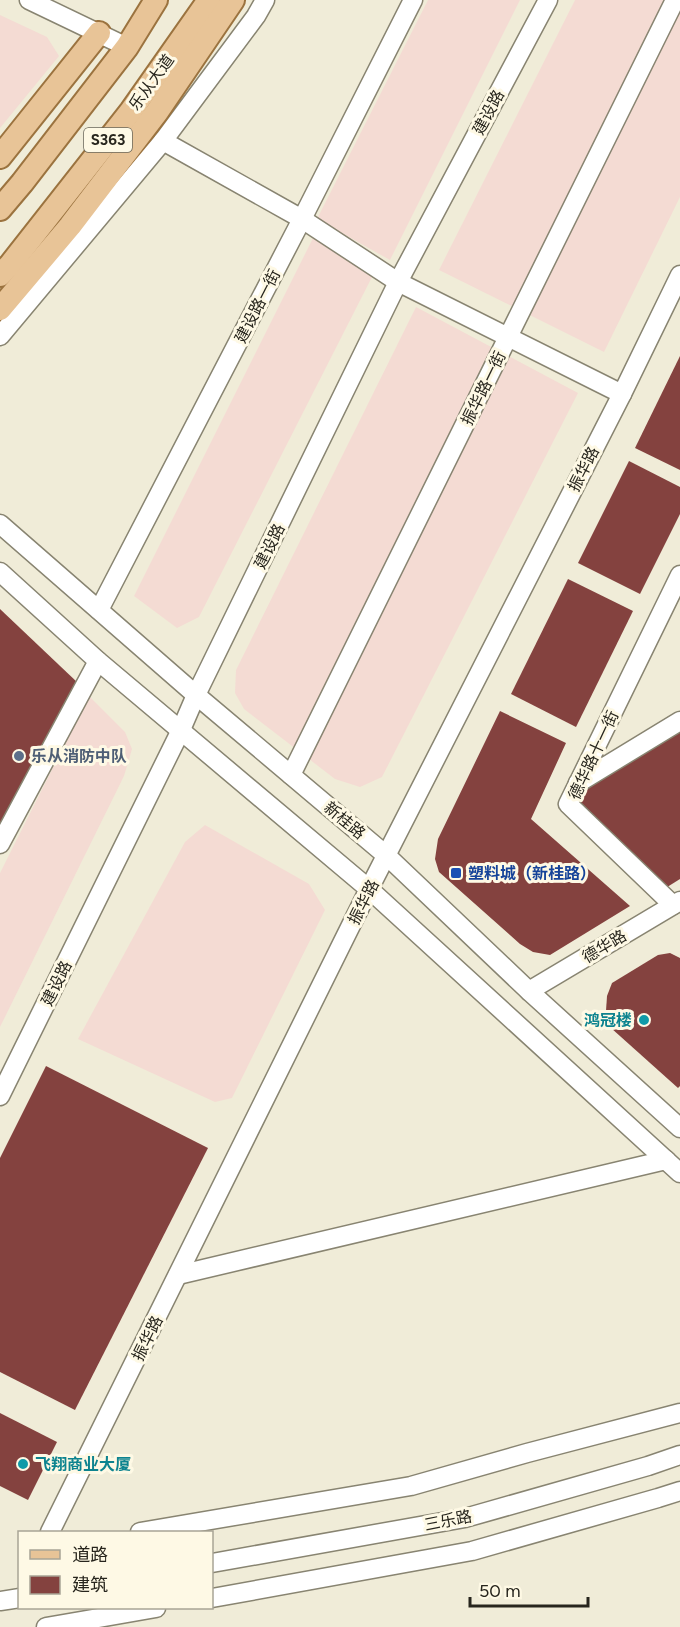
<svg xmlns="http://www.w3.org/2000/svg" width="680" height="1627" font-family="Figtree,'Noto Sans SC',sans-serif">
<rect width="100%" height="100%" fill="#f0ecd8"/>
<!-- commercial -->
<g fill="#f4dbd3">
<polygon points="428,0 520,0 390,260 317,219"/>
<polygon points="575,0 680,0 680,197 604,352 439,270"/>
<polygon points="0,15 47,37 59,56 0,128"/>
<polygon points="313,238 373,275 199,617 177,628 134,596"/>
<polygon points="416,307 578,393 382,777 360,787 335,779 244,709 235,693 236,670"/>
<polygon points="89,696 125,732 132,749 124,776 0,1027 0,873"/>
<polygon points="205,825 309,884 325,910 232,1098 215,1102 78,1039 185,842"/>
</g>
<!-- building -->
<g fill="#84423f">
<polygon points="680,356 680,470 635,448"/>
<polygon points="629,461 680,487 680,514 640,594 578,563"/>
<polygon points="568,579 633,611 576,727 511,694"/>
<polygon points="0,609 78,683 0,829"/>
<polygon points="500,711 566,743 531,819 630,906 550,955 533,952 520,944 439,872 435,859 438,839"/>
<polygon points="680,727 680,879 664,889 576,806 586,783"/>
<polygon points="670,953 680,958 680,1086 678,1088 611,1028 606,1011 607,996 612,983 658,955"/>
<polygon points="46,1066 208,1148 75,1410 0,1372 0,1158"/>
<polygon points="0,1413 57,1442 28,1500 0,1486"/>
</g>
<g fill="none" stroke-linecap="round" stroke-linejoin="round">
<defs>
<g id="minor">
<polyline points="29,0 127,47"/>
<polyline points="163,141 302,219 398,282 622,394"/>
<polyline points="0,336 163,141 256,16 265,0"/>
<polyline points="0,524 196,695 387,856 529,991 680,1128"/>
<polyline points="0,572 98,661 369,889 680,1173"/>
<polyline points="99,610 302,219 413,0"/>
<polyline points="291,775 675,0"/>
<polyline points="578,783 680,721"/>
<polyline points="0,844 98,661"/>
<polyline points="673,905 568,804 680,575"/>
<polyline points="529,991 680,901"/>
<polyline points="0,1096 180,732 196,695 398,282 548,0"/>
<polyline points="178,1275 666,1160"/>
<polyline points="50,1532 369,889 622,394 680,275"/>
<polyline points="140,1532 411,1486 527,1453 680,1413"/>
<polyline points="212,1563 465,1518 648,1466 680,1455"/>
<polyline points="212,1598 472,1551 658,1498 680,1491"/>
<polyline points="0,1601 20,1598"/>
<polyline points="46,1627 156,1608"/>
</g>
<g id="major">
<polyline points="0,157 99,33"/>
<polyline points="0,209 22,183 127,47 156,0"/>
<polyline points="0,275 10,265 131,111 209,0"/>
<polyline points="0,309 70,226 157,112 233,0"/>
</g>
</defs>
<!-- minor casing -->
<use href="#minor" stroke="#888471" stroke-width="21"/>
<!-- major casing -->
<use href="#major" stroke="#9b733f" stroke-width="26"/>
<!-- minor -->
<use href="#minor" stroke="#fff" stroke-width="18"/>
<!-- major -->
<use href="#major" stroke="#e8c497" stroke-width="22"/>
</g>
<!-- markers -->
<circle fill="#5c6f8a" stroke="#fef9e5" stroke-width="2" cx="19" cy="756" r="6"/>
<rect fill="#1a4fb4" stroke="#fef9e5" stroke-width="2" x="450" y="867" width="12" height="12" rx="3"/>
<g fill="#0f9aa8" stroke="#fef9e5" stroke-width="2">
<circle cx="644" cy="1020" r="6"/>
<circle cx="23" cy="1464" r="6"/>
</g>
<g text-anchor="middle" stroke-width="6" stroke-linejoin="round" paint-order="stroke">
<!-- shield labels -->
<rect fill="#fef9e5" stroke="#686559" stroke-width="1.5" x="84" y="128" width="48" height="24" rx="4.5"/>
<g font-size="15" font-weight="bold" fill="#27251d">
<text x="108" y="145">S363</text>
</g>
<!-- street labels -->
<g font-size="16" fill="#27251d" stroke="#fef9e5">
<text transform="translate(151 82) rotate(-54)" y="6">乐从大道</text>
<text transform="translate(488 112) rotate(-62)" y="6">建设路</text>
<text transform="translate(257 306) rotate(-63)" y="6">建设路一街</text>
<text transform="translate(483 388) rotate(-64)" y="6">振华路一街</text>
<text transform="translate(583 469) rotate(-63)" y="6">振华路</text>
<text transform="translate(269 546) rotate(-64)" y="6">建设路</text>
<text transform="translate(593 755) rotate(-65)" y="6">德华路十一街</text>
<text transform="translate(345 820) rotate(40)" y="6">新桂路</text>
<text transform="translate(363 902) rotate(-63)" y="6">振华路</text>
<text transform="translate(604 946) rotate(-31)" y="6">德华路</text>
<text transform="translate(56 983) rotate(-64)" y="6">建设路</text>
<text transform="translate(147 1338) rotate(-64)" y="6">振华路</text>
<text transform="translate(448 1520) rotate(-11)" y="6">三乐路</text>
</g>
<!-- service labels -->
<g font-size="16" font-weight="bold" fill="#4e5e75" stroke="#fef9e5" text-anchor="start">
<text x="31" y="762">乐从消防中队</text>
</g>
<!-- transit labels -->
<g font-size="16" font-weight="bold" fill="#164399" stroke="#fef9e5" text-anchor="start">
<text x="468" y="879">塑料城（新桂路）</text>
</g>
<!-- culture labels -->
<g font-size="16" font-weight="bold" fill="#0d838f" stroke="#fef9e5" text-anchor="end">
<text x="632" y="1026">鸿冠楼</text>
<text x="35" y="1470" text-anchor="start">飞翔商业大厦</text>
</g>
</g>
<!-- legend -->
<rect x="18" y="1531" width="195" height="78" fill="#fef9e5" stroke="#a8a495" stroke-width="1.5"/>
<rect x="30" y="1550" width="30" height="9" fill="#e8c497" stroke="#a8a495" stroke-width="1.5"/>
<text x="72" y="1561" font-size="18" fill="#27251d">道路</text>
<rect x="30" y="1576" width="30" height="18" fill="#84423f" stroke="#a8a495" stroke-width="1.5"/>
<text x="72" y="1591" font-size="18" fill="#27251d">建筑</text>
<!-- scale -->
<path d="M470 1597v9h118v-9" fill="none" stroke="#27251d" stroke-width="3"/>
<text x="479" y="1597" font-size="18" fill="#27251d" stroke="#fef9e5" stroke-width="4.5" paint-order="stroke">50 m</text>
</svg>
